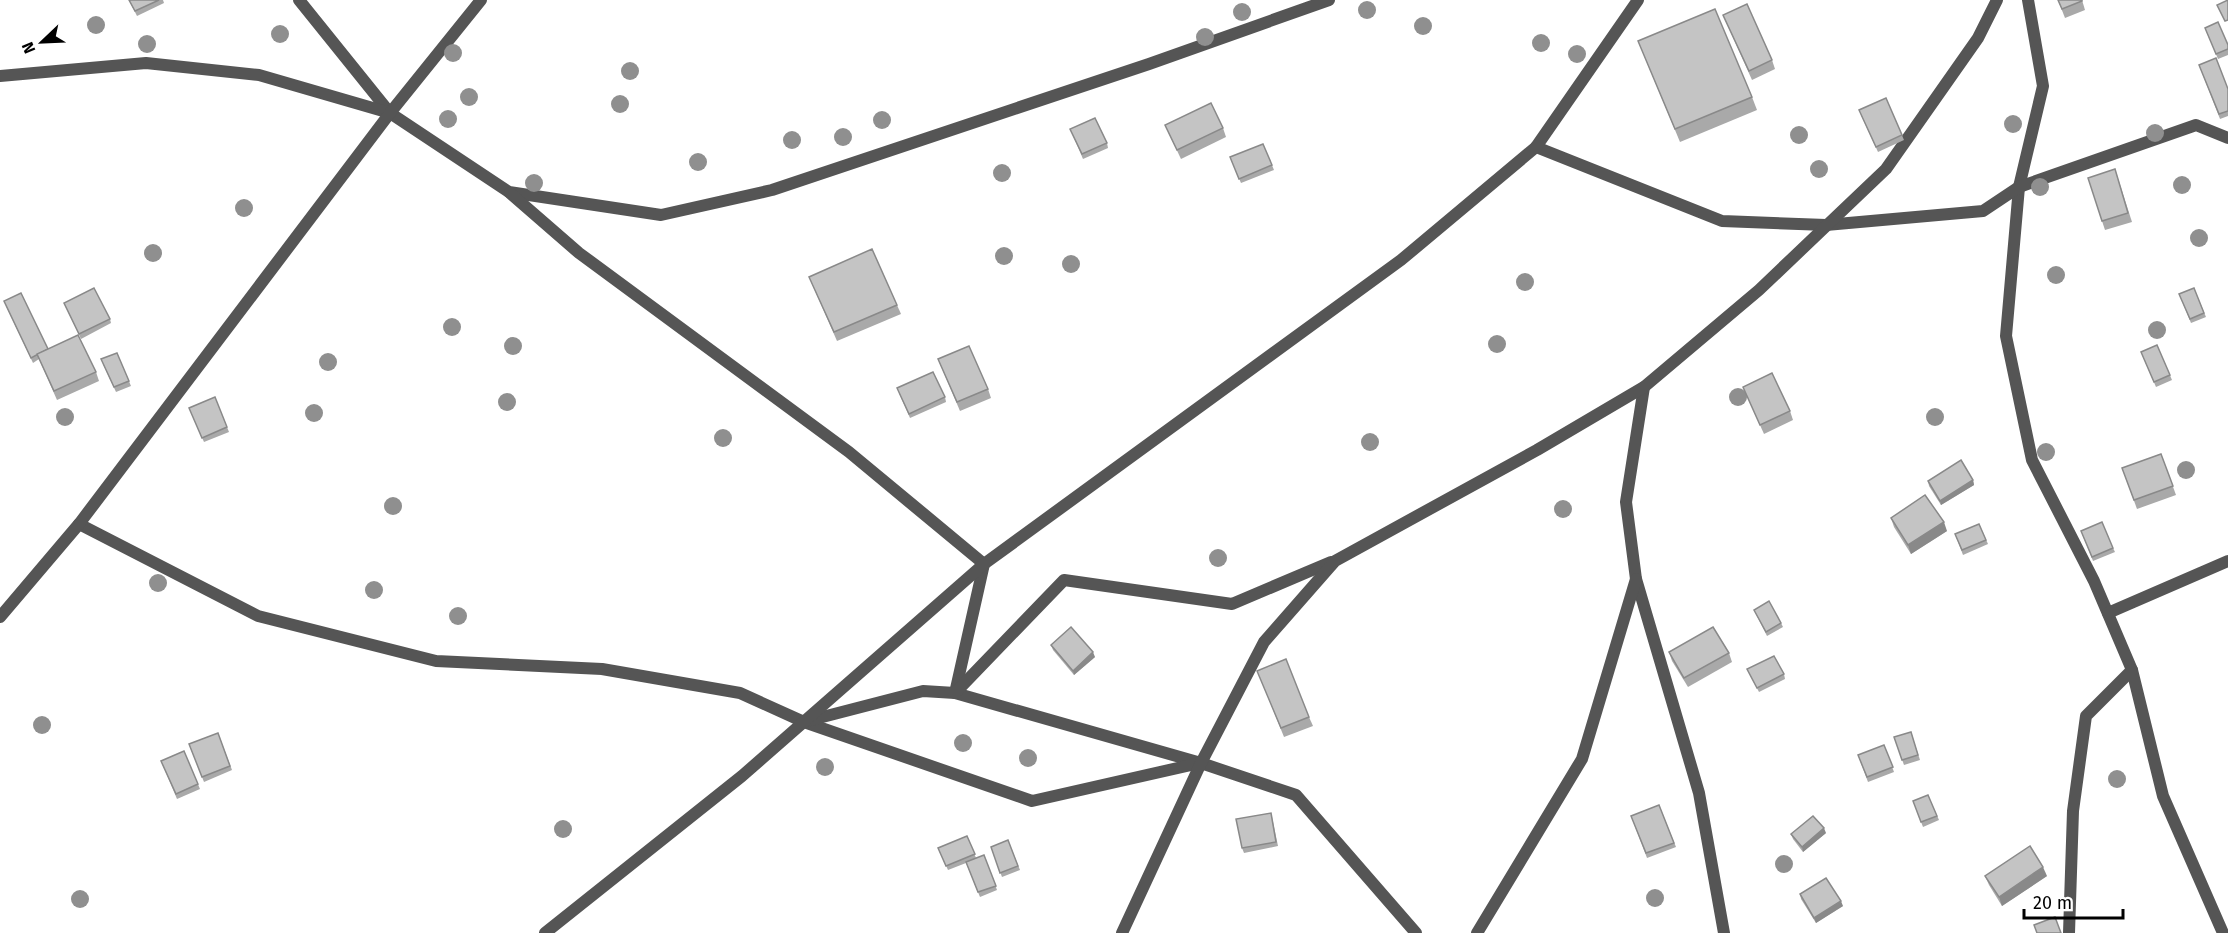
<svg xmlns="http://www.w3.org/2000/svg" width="2228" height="933" font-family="'Fira Sans',sans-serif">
<rect width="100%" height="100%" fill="#fff"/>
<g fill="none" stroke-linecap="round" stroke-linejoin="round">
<!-- street -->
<g stroke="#555" stroke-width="12">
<polyline points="299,0 390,113"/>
<polyline points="2028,0 2043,86 2019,187 2006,336 2032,460 2094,581 2132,670 2163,796 2223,933"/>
<polyline points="0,76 146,63 259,75 390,113 509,192 661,215 772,190 1149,64 1329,0"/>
<polyline points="1536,147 1722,221 1826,225 1983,211 2019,187 2196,125 2228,138"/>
<polyline points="510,193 579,253 849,452 984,564 955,693 1201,763 1296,795 1416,933"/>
<polyline points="1644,387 1626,502 1636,579 1699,793 1724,933"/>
<polyline points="79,524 258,616 436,661 602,669 740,693 804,722 1032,801 1200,763"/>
<polyline points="2108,613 2228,561"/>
<polyline points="0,617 79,524 390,113 481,0"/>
<polyline points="807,721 923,691 955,693 1064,580 1232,604 1331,562"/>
<polyline points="545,933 742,776 984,564 1401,260 1536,147 1638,0"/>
<polyline points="1122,933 1201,763 1264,642 1335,561 1537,450 1644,387 1759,290 1886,169 1978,38 1997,0"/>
<polyline points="1477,933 1582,759 1636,579"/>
<polyline points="2069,933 2073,811 2086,716 2132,670"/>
</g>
</g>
<!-- trees -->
<g fill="#8f8f8f">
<circle cx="1367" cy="10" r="9"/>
<circle cx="1242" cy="12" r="9"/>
<circle cx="96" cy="25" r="9"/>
<circle cx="1423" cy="26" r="9"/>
<circle cx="280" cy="34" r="9"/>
<circle cx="1205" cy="37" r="9"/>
<circle cx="1541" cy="43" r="9"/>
<circle cx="147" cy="44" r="9"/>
<circle cx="453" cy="53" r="9"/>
<circle cx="1577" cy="54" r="9"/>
<circle cx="630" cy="71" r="9"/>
<circle cx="469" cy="97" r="9"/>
<circle cx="620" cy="104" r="9"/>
<circle cx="448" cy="119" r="9"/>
<circle cx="882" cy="120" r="9"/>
<circle cx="2013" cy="124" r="9"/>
<circle cx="2155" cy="133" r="9"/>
<circle cx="1799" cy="135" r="9"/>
<circle cx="843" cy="137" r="9"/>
<circle cx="792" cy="140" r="9"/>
<circle cx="698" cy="162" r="9"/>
<circle cx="1819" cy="169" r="9"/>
<circle cx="1002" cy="173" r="9"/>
<circle cx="534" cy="183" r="9"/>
<circle cx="2182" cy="185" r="9"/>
<circle cx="2040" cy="187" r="9"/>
<circle cx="244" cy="208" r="9"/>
<circle cx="2199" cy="238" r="9"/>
<circle cx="153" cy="253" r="9"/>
<circle cx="1004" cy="256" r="9"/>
<circle cx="1071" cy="264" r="9"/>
<circle cx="2056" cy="275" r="9"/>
<circle cx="1525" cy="282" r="9"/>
<circle cx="452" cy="327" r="9"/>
<circle cx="2157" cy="330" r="9"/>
<circle cx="1497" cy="344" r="9"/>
<circle cx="513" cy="346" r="9"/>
<circle cx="328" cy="362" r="9"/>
<circle cx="1738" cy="397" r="9"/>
<circle cx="507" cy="402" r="9"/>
<circle cx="314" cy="413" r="9"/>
<circle cx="65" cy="417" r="9"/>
<circle cx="1935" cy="417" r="9"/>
<circle cx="723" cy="438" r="9"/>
<circle cx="1370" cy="442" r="9"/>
<circle cx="2046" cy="452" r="9"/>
<circle cx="2186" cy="470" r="9"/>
<circle cx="393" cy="506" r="9"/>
<circle cx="1563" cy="509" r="9"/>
<circle cx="1218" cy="558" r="9"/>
<circle cx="158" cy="583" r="9"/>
<circle cx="374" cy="590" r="9"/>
<circle cx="458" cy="616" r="9"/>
<circle cx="42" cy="725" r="9"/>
<circle cx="963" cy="743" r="9"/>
<circle cx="1028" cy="758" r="9"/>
<circle cx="825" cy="767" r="9"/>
<circle cx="2117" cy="779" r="9"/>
<circle cx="563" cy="829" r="9"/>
<circle cx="1784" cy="864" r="9"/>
<circle cx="1655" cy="898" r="9"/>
<circle cx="80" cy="899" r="9"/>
</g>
<!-- wall -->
<g fill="#a9a9a9">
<polygon points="129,0 163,0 164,3 137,16"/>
<polygon points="2058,0 2082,0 2085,10 2065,18"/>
<polygon points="1723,15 1772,60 1775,69 1752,80"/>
<polygon points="2205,28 2228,45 2228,55 2218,59"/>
<polygon points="1638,41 1752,97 1757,110 1680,142"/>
<polygon points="2199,65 2228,89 2228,116 2220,119"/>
<polygon points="1886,98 1904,140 1878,152 1861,115"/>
<polygon points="1165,125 1223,128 1226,137 1181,159"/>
<polygon points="1072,133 1107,143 1108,148 1083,159"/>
<polygon points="1263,144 1274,170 1241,183 1230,157"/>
<polygon points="2115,169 2132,222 2105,230 2102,221"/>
<polygon points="809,277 897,305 901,314 837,341"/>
<polygon points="2194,288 2206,317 2191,323 2179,294"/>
<polygon points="64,303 110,319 111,323 81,339"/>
<polygon points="6,306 48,349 96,372 99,381 57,400 39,359 33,363"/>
<polygon points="2157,345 2172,380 2156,387 2141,352"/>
<polygon points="117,353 131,386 116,392 103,364"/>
<polygon points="938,359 988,389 991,398 960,411"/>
<polygon points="1743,387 1790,411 1793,420 1764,434"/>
<polygon points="899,393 945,397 946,402 910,418"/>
<polygon points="215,397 229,432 204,442 189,408"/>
<polygon points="2161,454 2176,495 2137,509 2122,468"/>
<polygon points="1973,480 1974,485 1941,505 1929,486 1928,481"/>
<polygon points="1891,518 1947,531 1911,554 1894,527"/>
<polygon points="1979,524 1988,544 1963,555 1955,534"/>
<polygon points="2081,531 2113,548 2115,552 2093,561"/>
<polygon points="1754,610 1781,623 1783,627 1767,636"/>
<polygon points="1051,645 1095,657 1074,675 1053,650"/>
<polygon points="1669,652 1729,653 1732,662 1688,687 1672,661"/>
<polygon points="1747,669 1784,674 1785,679 1759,692"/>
<polygon points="1261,680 1309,717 1313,726 1284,737"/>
<polygon points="1911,732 1920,760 1904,765 1894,737"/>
<polygon points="218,733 232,770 204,782 189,744"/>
<polygon points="1884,745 1894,772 1868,782 1858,755"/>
<polygon points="184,751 200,789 177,799 161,761"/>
<polygon points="1928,795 1939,820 1923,827 1913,801"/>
<polygon points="1659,805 1676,847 1647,858 1631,816"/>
<polygon points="1272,817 1278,846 1244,853 1242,848"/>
<polygon points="1826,833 1803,852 1793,839 1791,834"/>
<polygon points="967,836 976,858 984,855 997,890 980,897 966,863 948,870 938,848"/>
<polygon points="1008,840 1020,870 1002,877 991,847"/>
<polygon points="1985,876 2047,876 2002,906 1989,885"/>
<polygon points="1800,894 1843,906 1816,923 1801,899"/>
</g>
<!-- shaded-wall -->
<g fill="#898989">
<polygon points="1973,480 1974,485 1941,505 1940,501"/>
<polygon points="1944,522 1947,531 1911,554 1908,545"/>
<polygon points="1093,652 1095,657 1074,675 1073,671"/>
<polygon points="1824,828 1826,833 1803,852 1802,847"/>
<polygon points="2043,867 2047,876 2002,906 1999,897"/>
<polygon points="1841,901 1843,906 1816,923 1814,918"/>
</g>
<!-- building -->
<g fill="#c4c4c4" stroke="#898989" stroke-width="1.5">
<polygon points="129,0 159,0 135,11"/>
<polygon points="2058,0 2082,0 2082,1 2062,9"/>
<polygon points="2228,0 2228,20 2225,21 2217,5"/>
<polygon points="1747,4 1772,60 1749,71 1723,15"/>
<polygon points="1715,9 1752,97 1675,129 1638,41"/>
<polygon points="2218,22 2228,45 2228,49 2216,54 2205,28"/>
<polygon points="2216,58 2228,89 2228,111 2219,114 2199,65"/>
<polygon points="1886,98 1902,135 1876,147 1859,110"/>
<polygon points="1211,103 1223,128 1177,150 1165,125"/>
<polygon points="1095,118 1107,143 1082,154 1070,129"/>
<polygon points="1263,144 1272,165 1239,179 1230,157"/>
<polygon points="2115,169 2128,213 2102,221 2088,178"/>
<polygon points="872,249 897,305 834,332 809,277"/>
<polygon points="94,288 110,319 79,334 64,303"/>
<polygon points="2194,288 2204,313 2190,319 2179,294"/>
<polygon points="21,293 48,349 31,358 4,301"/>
<polygon points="78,335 96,372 54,391 37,354"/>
<polygon points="2157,345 2170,375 2154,382 2141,352"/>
<polygon points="969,346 988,389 957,402 938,359"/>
<polygon points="117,353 129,381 114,387 101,359"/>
<polygon points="933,372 945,397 909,414 897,388"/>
<polygon points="1772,373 1790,411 1760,425 1743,387"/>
<polygon points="215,397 227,427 202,438 189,408"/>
<polygon points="2161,454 2173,486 2134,500 2122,468"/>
<polygon points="1961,460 1973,480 1940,501 1928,481"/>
<polygon points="1925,495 1944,522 1908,545 1891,518"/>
<polygon points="2102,522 2113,548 2092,557 2081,531"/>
<polygon points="1979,524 1986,540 1962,550 1955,534"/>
<polygon points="1769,601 1781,623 1766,632 1754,610"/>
<polygon points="1071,627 1093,652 1073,671 1051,645"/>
<polygon points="1713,627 1729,653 1684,678 1669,652"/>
<polygon points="1774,656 1784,674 1757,688 1747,669"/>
<polygon points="1286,659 1309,717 1281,728 1257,671"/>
<polygon points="1911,732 1918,755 1902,760 1894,737"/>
<polygon points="218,733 230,766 202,777 189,744"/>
<polygon points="1884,745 1893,767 1867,777 1858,755"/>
<polygon points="184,751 198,784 176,794 161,761"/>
<polygon points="1928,795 1937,816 1921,822 1913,801"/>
<polygon points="1659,805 1674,843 1646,853 1631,816"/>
<polygon points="1271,813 1276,842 1242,848 1236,819"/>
<polygon points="1813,816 1824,828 1802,847 1791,834"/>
<polygon points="967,836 975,854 946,866 938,848"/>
<polygon points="1008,840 1018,866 1000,873 991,847"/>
<polygon points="2030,846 2043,867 1999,897 1985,876"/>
<polygon points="984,855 996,886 978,892 966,862"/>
<polygon points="1826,878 1841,901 1814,918 1800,894"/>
<polygon points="2055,917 2061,933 2037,933 2034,925"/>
</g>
<!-- north arrow -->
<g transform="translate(42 42) rotate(247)" stroke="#ffffff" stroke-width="4.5" paint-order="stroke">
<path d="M0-4.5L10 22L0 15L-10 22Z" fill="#000000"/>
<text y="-9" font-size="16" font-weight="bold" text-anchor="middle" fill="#000000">N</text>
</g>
<!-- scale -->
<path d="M2024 909v9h99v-9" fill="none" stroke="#000000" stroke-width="3"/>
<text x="2033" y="909" font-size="18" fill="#000000" stroke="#ffffff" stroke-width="4.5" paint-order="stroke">20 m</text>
</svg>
